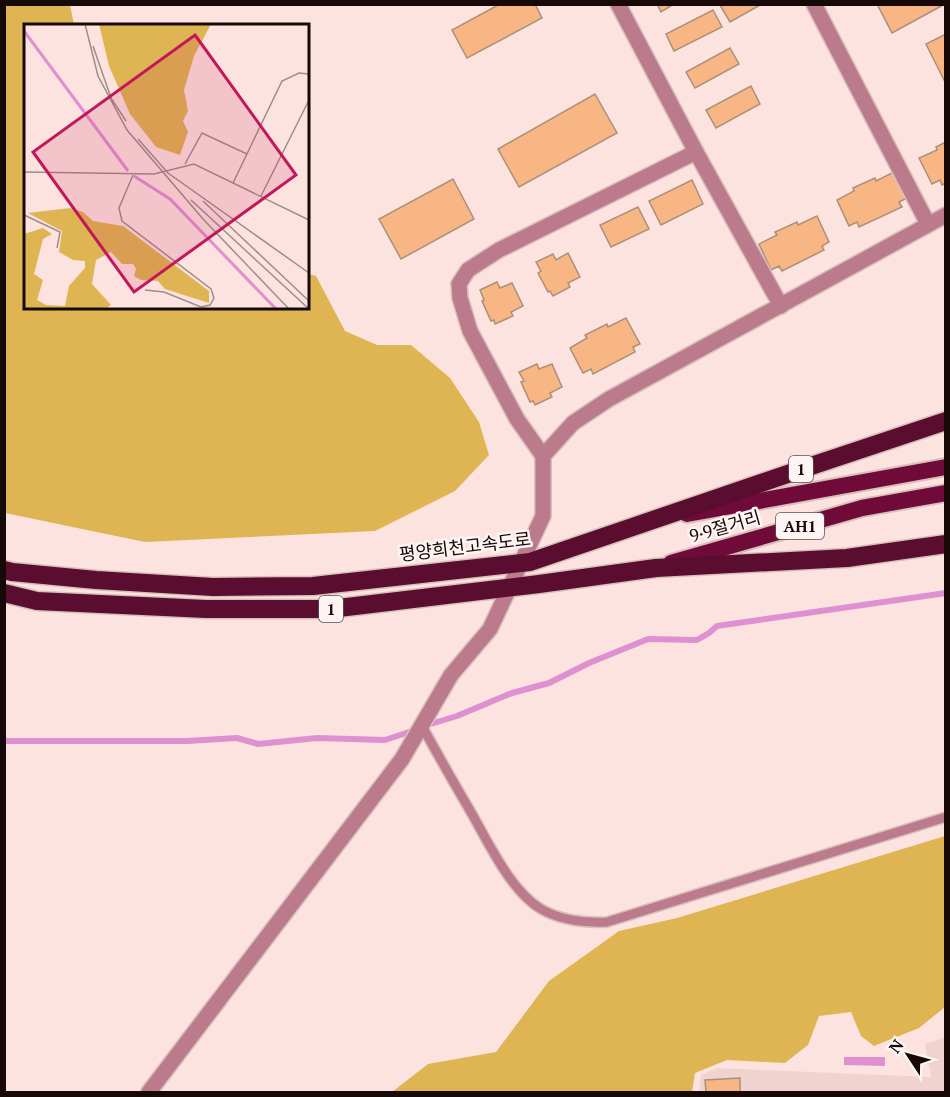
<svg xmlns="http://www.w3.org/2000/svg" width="950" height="1097" font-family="'PT Serif','Noto Sans KR',serif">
<rect width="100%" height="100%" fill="#fce3df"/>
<!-- built -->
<polygon fill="#f0d3ce" points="945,1037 945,1092 699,1092 701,1075 717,1068 931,1077 925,1044"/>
<!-- green -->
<g fill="#deb552">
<polygon points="5,4 70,5 74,25 26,26 26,308 308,308 308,274 316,276 345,331 377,345 411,345 450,378 479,422 489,455 455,491 375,531 145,542 5,513"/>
<polygon points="945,836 945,1007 919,1028 874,1046 861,1036 851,1012 819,1016 808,1045 785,1063 727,1060 695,1073 692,1092 392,1092 428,1064 496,1052 549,981 619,931 677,918"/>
</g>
<!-- water -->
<polygon fill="#de90d1" points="844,1057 885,1057 885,1066 844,1065"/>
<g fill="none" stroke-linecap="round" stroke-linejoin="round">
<!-- stream -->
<g stroke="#de90d1" stroke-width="6">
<polyline points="424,726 457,716 512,693 549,683 589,663 648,639 697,640 709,633 717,626 946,593"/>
<polyline points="4,741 187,741 237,738 258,744 317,738 385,740 415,730"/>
</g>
</g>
<!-- building -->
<g fill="#f8b684" stroke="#ac8f79" stroke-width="1.5">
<polygon points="500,4 535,4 542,18 467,58 452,30"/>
<polygon points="657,4 674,4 661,12"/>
<polygon points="721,4 762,4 730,22 720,5"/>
<polygon points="877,4 945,4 892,33"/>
<polygon points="713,10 722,27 674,51 666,34"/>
<polygon points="946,34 946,84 926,44"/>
<polygon points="730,48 739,64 695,88 686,72"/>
<polygon points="751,86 760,104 716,128 706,110"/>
<polygon points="595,94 617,133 519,187 498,149"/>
<polygon points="946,142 946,183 942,185 940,180 932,184 919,158 937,150 936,147"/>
<polygon points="894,172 907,198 899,202 902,207 859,227 857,222 849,226 837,200 854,191 853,188 875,178 876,181"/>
<polygon points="453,179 474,219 401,259 379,219"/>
<polygon points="692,180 703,204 661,225 649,201"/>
<polygon points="638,207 649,229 611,247 600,225"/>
<polygon points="817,216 829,242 822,246 824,250 782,271 779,266 771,270 759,244 777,235 775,232 797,222 798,225"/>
<polygon points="568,253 580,277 568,283 570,287 553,296 550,291 548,292 538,273 541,271 536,262 553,254 556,260"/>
<polygon points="497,282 500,288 512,283 523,306 511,312 513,316 495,324 494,320 491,321 482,301 484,300 480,290"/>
<polygon points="626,318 640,344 633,347 635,352 593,374 591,369 583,373 570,348 587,338 585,335 607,324 608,327"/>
<polygon points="537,364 539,369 552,364 562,387 550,393 552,397 535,405 533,401 530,402 521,382 524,381 519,372"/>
<polygon points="740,1078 740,1092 706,1092 705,1080"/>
</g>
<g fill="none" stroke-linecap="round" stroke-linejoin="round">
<defs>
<path id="service" d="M422 726C438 755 455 785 472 814 489 844 511 891 541 909 562 921 584 923 607 922L946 817"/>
<g id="minor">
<polyline points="618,4 696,152 781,306"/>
<polyline points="814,4 928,224"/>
<polyline points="543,456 517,419 470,331 460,298 459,284 468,270 499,250 696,152"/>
<polyline points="149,1092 402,759 451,675 490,629 543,516 543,456 573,423 609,399 946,215"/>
</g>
<g id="trunk">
<polyline points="687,514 946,467"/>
<polyline points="671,563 862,508 946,493"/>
</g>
<g id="motorway">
<polyline points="4,570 12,572 96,580 213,587 313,586 530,562 817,464 946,421"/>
<polyline points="4,593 37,601 206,609 330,609 539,584 656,568 847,558 946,544"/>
</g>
</defs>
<!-- service casing -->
<use href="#service" stroke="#d7c0bc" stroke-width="12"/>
<!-- minor casing -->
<use href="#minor" stroke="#d7c0bc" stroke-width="18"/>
<!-- trunk casing -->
<use href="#trunk" stroke="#d7c0bc" stroke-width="20"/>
<!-- motorway casing -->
<use href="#motorway" stroke="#d7c0bc" stroke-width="21"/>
<!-- service -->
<use href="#service" stroke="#bc7b8d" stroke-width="9"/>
<!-- minor -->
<use href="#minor" stroke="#bc7b8d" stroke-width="15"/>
<!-- trunk -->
<use href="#trunk" stroke="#700b39" stroke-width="16"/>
<!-- motorway -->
<use href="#motorway" stroke="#5a0d2e" stroke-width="18"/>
</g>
<g text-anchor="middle" stroke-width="5" stroke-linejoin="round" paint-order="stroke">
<!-- shield labels -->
<g fill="#fdf4f3" stroke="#5b504e" stroke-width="1.5">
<rect x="789" y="456" width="24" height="26" rx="4.5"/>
<rect x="776" y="513" width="48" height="26" rx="4.5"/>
<rect x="319" y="596" width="24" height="26" rx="4.5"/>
</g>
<g font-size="16" font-weight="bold" fill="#160907">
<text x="801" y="475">1</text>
<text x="800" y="532">AH1</text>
<text x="331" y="615">1</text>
</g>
<!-- street labels -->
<g font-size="18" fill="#160907" stroke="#fdf4f3">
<text transform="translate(725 527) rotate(-16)" y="6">9·9절거리</text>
<text transform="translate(465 547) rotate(-7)" y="6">평양희천고속도로</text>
</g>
</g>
<!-- overview -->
<g transform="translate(24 24)">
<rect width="285" height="285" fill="#fce3df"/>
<path d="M75 0H187L170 32 160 66 164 87 159 97 164 108 156 131 132 123 106 90 85 42ZM46 184 59 188 69 197 99 202 185 267V279L141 265 134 257 117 256 110 252 112 245 109 240H98L87 228 72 236 68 260 87 281 81 285H0V210L19 204 28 210 19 215 10 250 19 256 13 276 22 281 41 282 45 262 61 244V237L49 236 35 228 38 207 4 189Z" fill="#deb552"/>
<path fill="none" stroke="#de90d1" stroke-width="3" d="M0 7 104 147M110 152 146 175 252 285"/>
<path fill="none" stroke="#a08c89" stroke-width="1.5" d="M61 0 74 52 103 106 179 195 265 285M69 22 87 74 102 97M114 115 144 149 285 249M161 140 178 109 223 130M0 148 130 150 170 140 285 196M109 151 95 184 98 197 187 265 190 274 186 281 177 283 140 268 121 266M209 159 258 57 275 49 285 50M237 172 285 76M167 176 285 285M179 177 285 277M0 191 36 208 33 224"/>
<path fill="#c2185b" fill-opacity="0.15" stroke="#c2185b" stroke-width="3" d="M171 11 272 151 110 268 9 128Z"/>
<rect width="285" height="285" fill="none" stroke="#160907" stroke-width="3"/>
</g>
<!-- border -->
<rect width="950" height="1097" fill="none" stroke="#160907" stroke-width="12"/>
<!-- north arrow -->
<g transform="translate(908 1055) rotate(306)" stroke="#fdf4f3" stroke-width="4.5" paint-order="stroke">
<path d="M0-4.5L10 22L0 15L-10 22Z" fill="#160907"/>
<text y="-9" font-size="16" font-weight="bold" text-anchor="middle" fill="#160907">N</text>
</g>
</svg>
